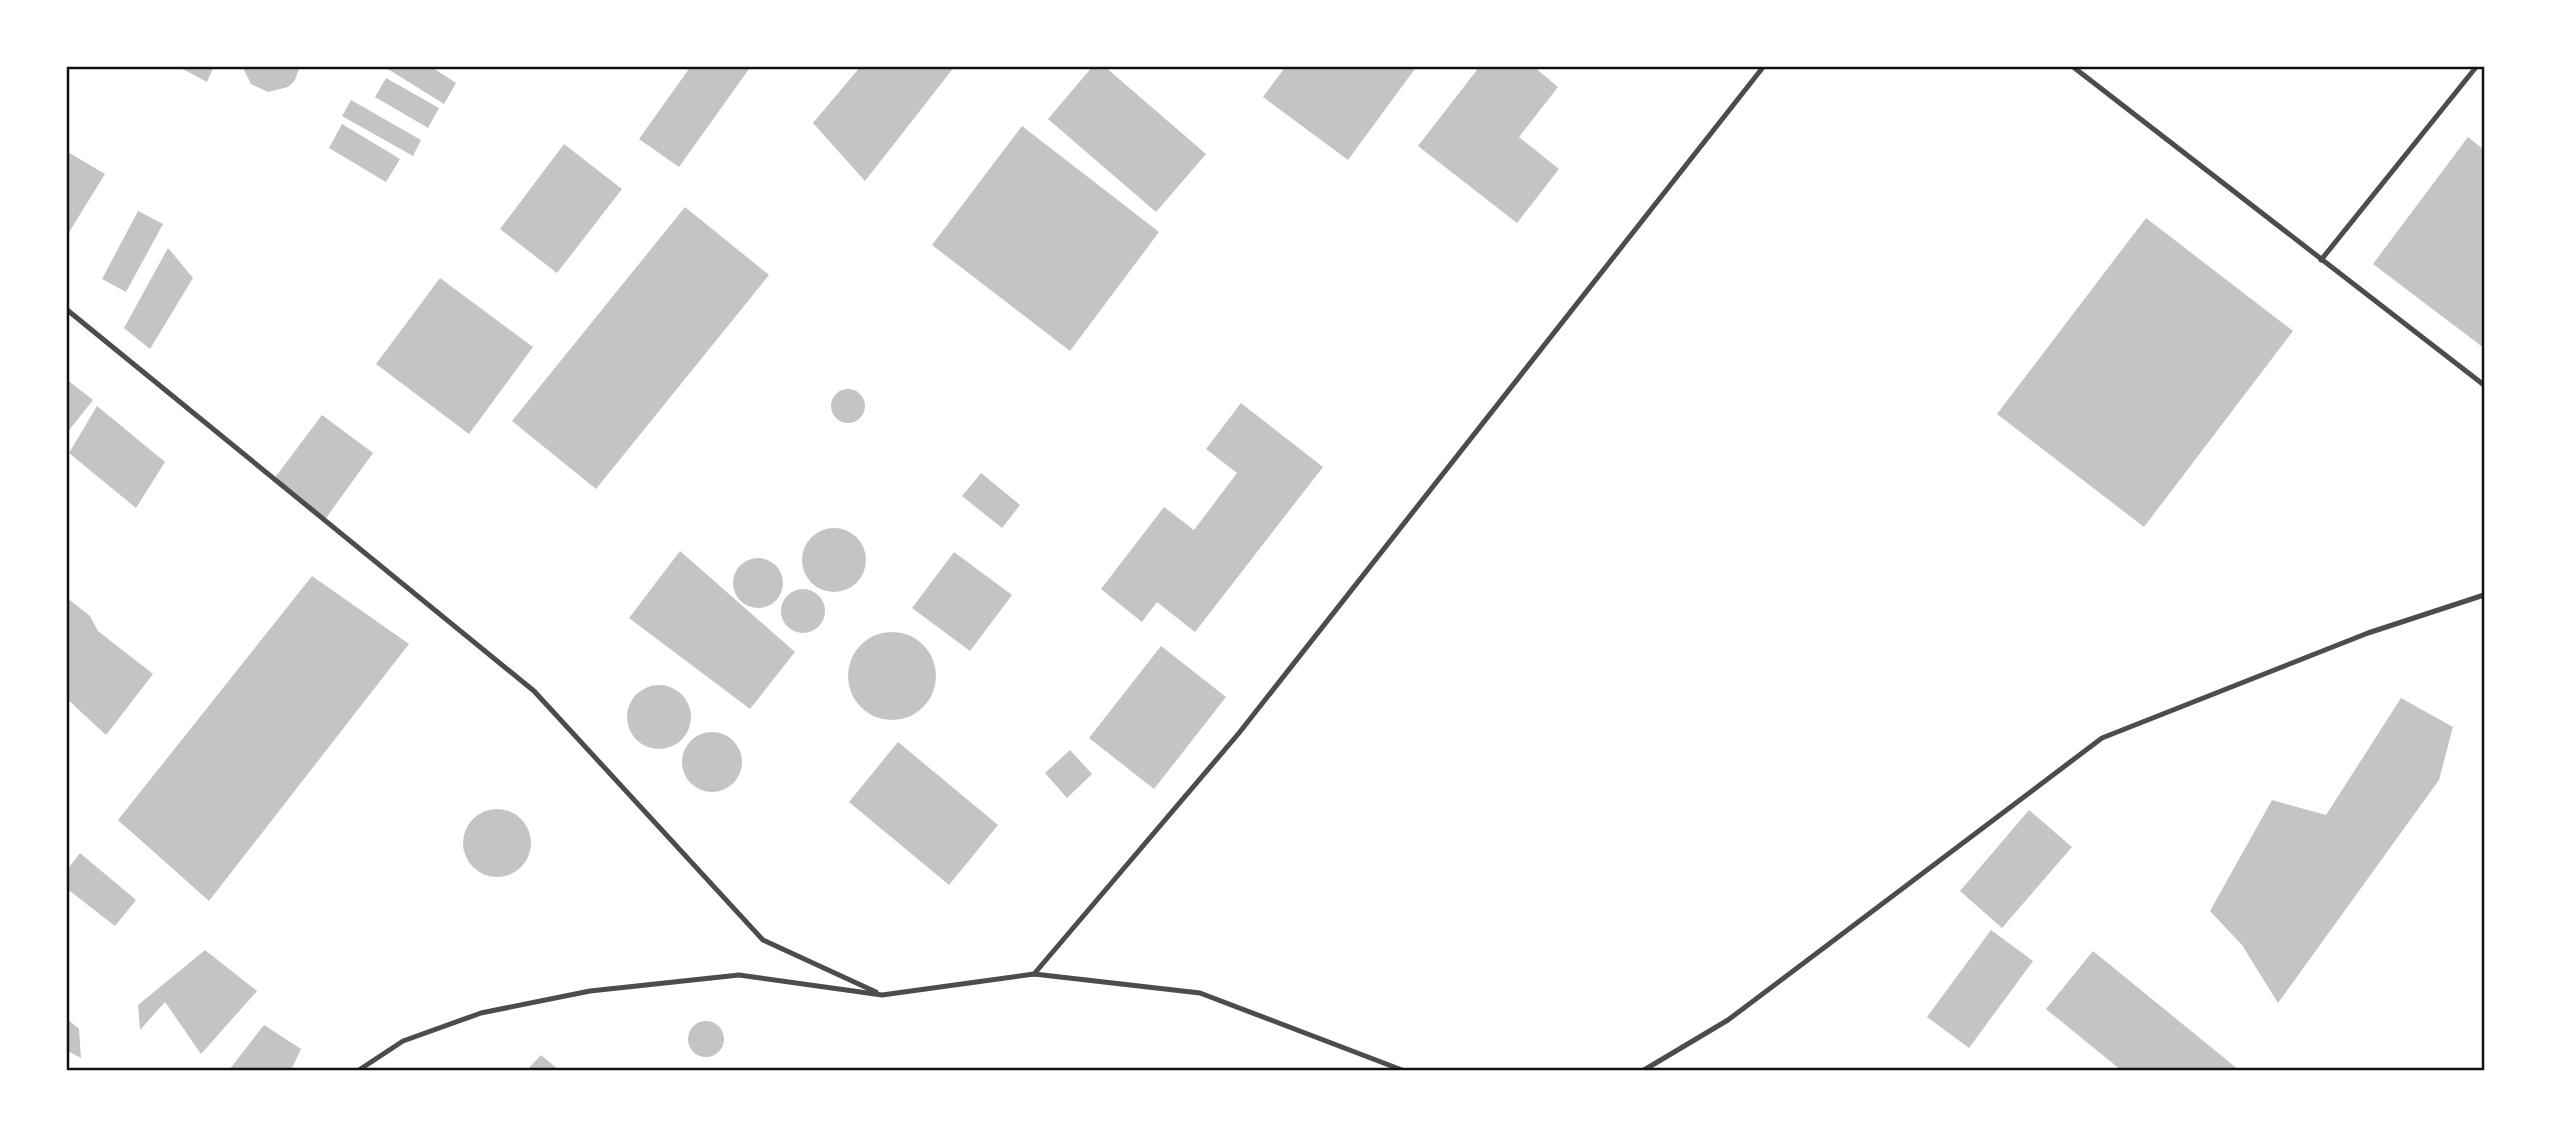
<svg xmlns="http://www.w3.org/2000/svg" width="2551" height="1137" font-family="'Times New Roman',serif">
<rect width="100%" height="100%" fill="#fff"/>
<!-- building -->
<g fill="#c4c4c4">
<polygon points="177,66 214,66 207,82"/>
<polygon points="242,66 300,66 295,80 288,87 268,92 251,84"/>
<polygon points="383,66 430,66 456,83 444,104"/>
<polygon points="691,66 749,69 679,167 639,139"/>
<polygon points="861,66 955,66 865,181 813,123"/>
<polygon points="1093,66 1104,66 1206,154 1156,212 1048,119"/>
<polygon points="1286,66 1417,66 1348,160 1263,97"/>
<polygon points="1480,66 1533,66 1558,87 1519,137 1559,169 1517,223 1418,146"/>
<polygon points="386,78 439,108 428,128 375,97"/>
<polygon points="351,100 421,140 413,156 342,116"/>
<polygon points="342,124 400,159 386,182 329,148"/>
<polygon points="1022,126 1159,232 1070,351 932,245"/>
<polygon points="2468,137 2484,150 2484,348 2373,264"/>
<polygon points="564,144 622,189 557,273 500,229"/>
<polygon points="66,151 105,174 66,237"/>
<polygon points="685,207 769,275 596,489 512,421"/>
<polygon points="138,211 163,224 126,292 102,279"/>
<polygon points="2146,218 2293,331 2144,527 1997,414"/>
<polygon points="168,248 193,278 150,349 124,328"/>
<polygon points="440,278 533,347 469,434 376,364"/>
<polygon points="66,379 93,400 66,434"/>
<circle cx="848" cy="406" r="17"/>
<polygon points="1241,403 1323,467 1195,632 1157,602 1142,622 1101,589 1164,507 1194,530 1237,473 1206,449"/>
<polygon points="97,406 165,462 136,508 69,453"/>
<polygon points="322,415 373,453 326,518 274,479"/>
<polygon points="981,473 1020,505 1002,528 962,496"/>
<circle cx="834" cy="560" r="32"/>
<polygon points="680,551 795,652 750,709 629,618"/>
<polygon points="954,552 1012,595 970,651 912,608"/>
<circle cx="758" cy="583" r="25"/>
<polygon points="312,576 409,644 209,901 118,820"/>
<circle cx="803" cy="611" r="22"/>
<polygon points="66,597 90,616 98,631 153,674 106,735 66,698"/>
<circle cx="892" cy="676" r="44"/>
<polygon points="1161,646 1226,697 1154,789 1089,738"/>
<circle cx="659" cy="717" r="32"/>
<polygon points="2401,698 2453,727 2439,780 2278,1003 2242,945 2210,911 2272,800 2326,815"/>
<circle cx="712" cy="762" r="30"/>
<polygon points="898,742 998,825 949,885 849,802"/>
<polygon points="1070,750 1092,774 1067,798 1045,773"/>
<circle cx="497" cy="843" r="34"/>
<polygon points="2029,810 2072,847 2002,928 1960,891"/>
<polygon points="80,853 136,900 115,926 66,888 66,871"/>
<polygon points="1991,930 2033,961 1969,1048 1927,1017"/>
<polygon points="205,950 257,991 201,1054 165,1002 140,1030 138,1005"/>
<polygon points="2093,951 2239,1070 2121,1070 2046,1009"/>
<polygon points="66,1018 79,1029 81,1058 66,1050"/>
<circle cx="706" cy="1039" r="18"/>
<polygon points="264,1025 301,1049 291,1070 229,1070"/>
<polygon points="541,1055 559,1070 527,1070"/>
</g>
<g fill="none" stroke-linecap="round" stroke-linejoin="round">
<!-- service -->
<g stroke="#4c4c4c" stroke-width="5">
<polyline points="2072,66 2484,385"/>
<polyline points="2321,260 2477,66"/>
<polyline points="66,309 534,691 763,940 876,992"/>
<polyline points="1034,974 1239,733 1764,66"/>
<polyline points="359,1070 403,1041 481,1013 590,991 739,975 882,995 1034,974 1200,993 1402,1070"/>
<polyline points="1644,1070 1728,1020 2102,738 2368,633 2484,595"/>
</g>
</g>
<!-- border -->
<rect width="2551" height="1137" fill="none" stroke="#ffffff" stroke-width="136"/>
<rect x="68" y="68" width="2415" height="1001" fill="none" stroke="#111" stroke-width="2.5"/>
</svg>
